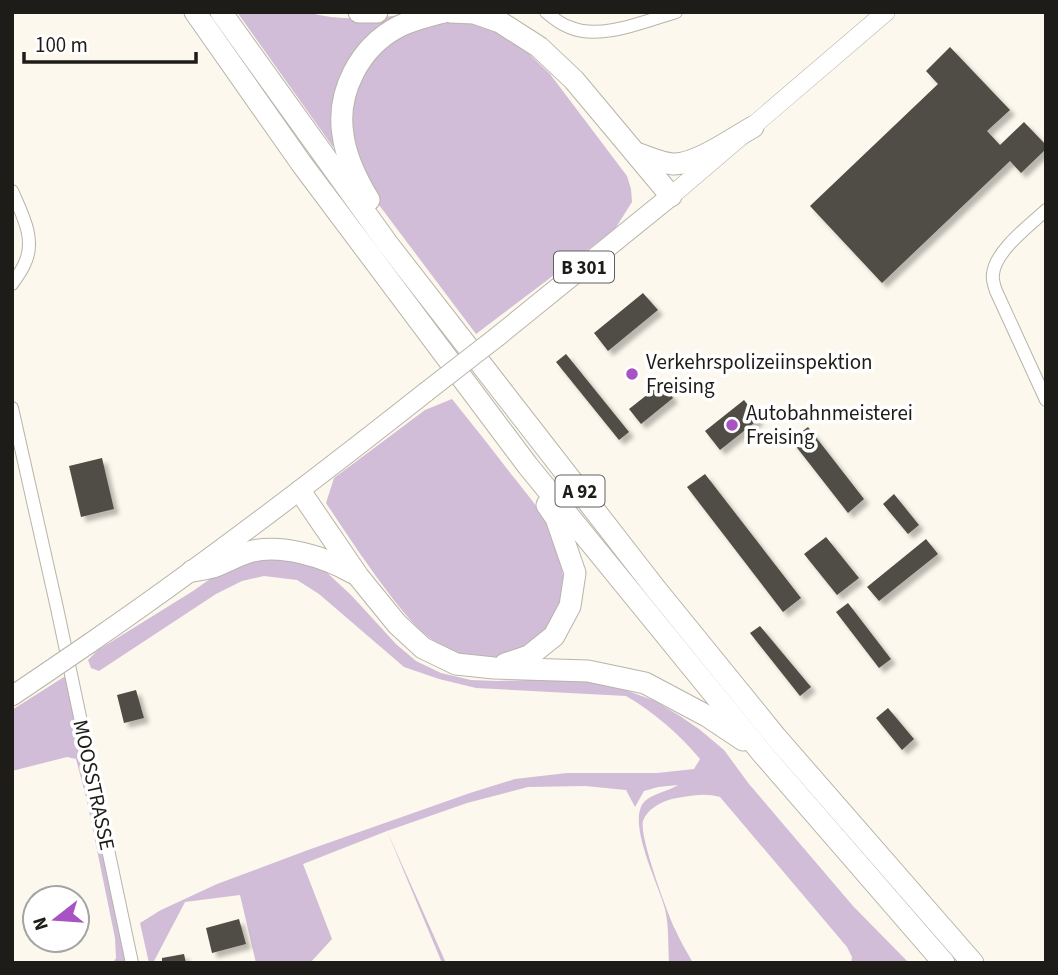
<svg xmlns="http://www.w3.org/2000/svg" width="1058" height="975" font-family="'Source Sans 3',sans-serif">
<defs>
<filter id="shadow"><feDropShadow dx="5" dy="5" stdDeviation="2" flood-color="#0004"/></filter>
</defs>
<rect width="100%" height="100%" fill="#fcf8ed"/>
<!-- green -->
<g fill="#d1bdd8">
<path d="M237 12H307C341 22 376 18 411 14L380 28 336 146 333 147Z"/>
<polygon points="459,20 491,27 527,52 550,74 627,176 631,189 632,202 615,229 476,334 367,189 346,133 364,64 378,46 434,21"/>
<path d="M452 399C472 424 492 449 511 474 527 494 547 517 555 541 561 556 564 571 563 588 557 648 487 677 438 644 419 631 407 617 393 599 369 568 348 536 326 503L334 478 425 410Z"/>
<path d="M265 559 289 560 323 569 351 595 396 644 416 661 441 673 471 680 497 681 558 679 590 681 615 686 655 701 680 716 699 729 724 750 749 784 853 906 909 963H851L852 957 847 947 720 797C704 792 688 796 672 799 661 802 647 809 643 821 639 836 667 912 675 929 680 941 687 952 693 963H669C668 945 669 926 665 909 659 885 625 820 645 801 652 794 671 790 678 785L658 787 644 791 635 807 626 790 585 786 528 787 467 803 387 831 446 963H442L387 831 303 864 332 939 310 963H256L240 895 185 902 153 963H149L140 923 161 910 217 884 308 850 470 793 515 779 567 773H657L694 769 700 759C680 735 654 712 626 696L476 688 439 679 404 667 319 594 297 580 264 576 242 581 216 594 99 671 91 668 88 660 98 650 193 591 220 572 244 562Z"/>
<polygon points="67,675 81,738 78,739 126,963 113,963 116,958 115,938 87,801 76,759 67,757 12,771 12,710"/>
</g>
<!-- building -->
<g fill="#504d44" filter="url(#shadow)">
<polygon points="950,47 1010,110 987,131 1000,145 1024,122 1046,145 1046,149 1021,173 1010,161 882,283 810,206 938,84 926,71"/>
<polygon points="643,293 658,310 608,351 594,333"/>
<polygon points="566,354 629,432 619,440 556,362"/>
<polygon points="662,383 673,398 641,424 629,409"/>
<polygon points="744,400 759,419 720,450 705,431"/>
<polygon points="808,427 864,499 848,513 791,440"/>
<polygon points="102,458 114,509 81,517 69,466"/>
<polygon points="705,474 801,598 783,612 687,487"/>
<polygon points="894,494 919,525 908,534 883,504"/>
<polygon points="826,537 859,578 837,595 804,554"/>
<polygon points="926,539 938,554 879,601 867,587"/>
<polygon points="848,603 891,659 879,668 836,612"/>
<polygon points="760,626 811,687 800,696 750,633"/>
<polygon points="136,690 144,718 124,723 117,695"/>
<polygon points="888,708 914,739 902,750 876,718"/>
<polygon points="239,919 246,944 212,953 206,928"/>
<polygon points="184,954 186,963 162,963 162,958"/>
</g>
<g fill="none" stroke-linecap="round" stroke-linejoin="round">
<defs>
<g id="minor">
<path d="M546 12C553 18 560 24 569 27 600 41 645 21 676 12"/>
<path d="M12 191C22 214 37 240 24 265 21 272 16 278 12 284"/>
<path d="M1046 210C1029 226 995 251 993 274 992 280 994 285 996 291L1046 400"/>
<polyline points="12,408 57,608 132,963"/>
</g>
<polyline id="secondary" points="671,196 886,12"/>
<g id="primary">
<polyline points="497,337 671,196"/>
<path d="M90 643C205 564 316 479 426 392"/>
<polyline points="12,696 46,673"/>
</g>
<g id="motorway">
<polyline points="195,12 301,163 528,466 762,753 944,963"/>
<polyline points="221,12 387,243 655,588 776,737 973,963"/>
<polyline points="359,12 377,12"/>
<polyline points="450,12 474,13 500,22 539,47 574,80 671,196"/>
<path d="M636 153C648 157 660 163 673 164 696 165 733 138 753 127"/>
<path d="M369 200C357 180 346 158 343 135 336 92 360 47 398 27 412 20 429 16 444 12"/>
<polyline points="300,491 358,576 397,624 423,648 456,664 494,668 588,671 645,683 707,716 743,740"/>
<path d="M192 571C199 570 206 569 213 567 225 563 236 556 249 552 281 543 325 557 353 573"/>
<polyline points="505,664 529,656 554,636 570,606 575,573 556,518 547,505"/>
</g>
</defs>
<!-- minor casing -->
<use href="#minor" stroke="#b8b4aa" stroke-width="14"/>
<!-- secondary casing -->
<use href="#secondary" stroke="#b8b4aa" stroke-width="19"/>
<!-- primary casing -->
<use href="#primary" stroke="#b8b4aa" stroke-width="21"/>
<!-- motorway casing -->
<use href="#motorway" stroke="#b8b4aa" stroke-width="23"/>
<!-- minor -->
<use href="#minor" stroke="#fff" stroke-width="12"/>
<!-- secondary -->
<use href="#secondary" stroke="#fff" stroke-width="18"/>
<!-- primary -->
<use href="#primary" stroke="#fff" stroke-width="19"/>
<!-- motorway -->
<use href="#motorway" stroke="#fff" stroke-width="21"/>
<defs>
<g id="primary-bridge">
<polyline points="426,392 497,337"/>
<polyline points="46,673 90,643"/>
</g>
</defs>
<!-- primary-bridge casing -->
<use href="#primary-bridge" stroke="#b8b4aa" stroke-width="21" stroke-linecap="butt"/>
<!-- primary-bridge -->
<use href="#primary-bridge" stroke="#fff" stroke-width="19"/>
</g>
<!-- markers -->
<g fill="#a753c2" stroke="#fff" stroke-width="2.5">
<circle cx="632" cy="374" r="7"/>
<circle cx="732" cy="425" r="7"/>
</g>
<g text-anchor="middle" stroke-width="7" stroke-linejoin="round" paint-order="stroke">
<!-- shield labels -->
<g fill="#fff" stroke="#61605d" stroke-width="2">
<rect x="554" y="251.5" width="60" height="31" rx="5"/>
<rect x="555.5" y="475.5" width="49" height="31" rx="5"/>
</g>
<g font-size="19" font-weight="bold" fill="#1d1c18">
<text x="584" y="274">B 301</text>
<text x="580" y="498">A 92</text>
</g>
<!-- poi labels -->
<g font-size="21" fill="#1d1c18" stroke="#fff" text-anchor="start">
<text x="646" y="369">Verkehrspolizeiinspektion<tspan x="646" dy="24">Freising</tspan></text>
<text x="746" y="420">Autobahnmeisterei<tspan x="746" dy="24">Freising</tspan></text>
</g>
<!-- street labels -->
<g font-size="21" fill="#1d1c18" stroke="#fff">
<text transform="translate(94 785) rotate(78)" y="7">MOOSSTRASSE</text>
</g>
</g>
<!-- border -->
<rect width="1058" height="975" fill="none" stroke="#1d1c18" stroke-width="28"/>
<!-- north arrow -->
<g transform="translate(56 919) rotate(253)"><circle r="33" fill="#ffffff" stroke="#a5a4a3" stroke-width="2"/>
<path d="M0-5L12 26L0 18L-12 26Z" fill="#a753c2"/>
<text y="-10" font-size="19" font-weight="bold" text-anchor="middle" fill="#1d1c18">N</text>
</g>
<!-- scale -->
<path d="M24 52v10h172v-10" fill="none" stroke="#1d1c18" stroke-width="3.5"/>
<text x="35" y="52" font-size="21" fill="#1d1c18" stroke="#ffffff" stroke-width="5" paint-order="stroke">100 m</text>
</svg>
